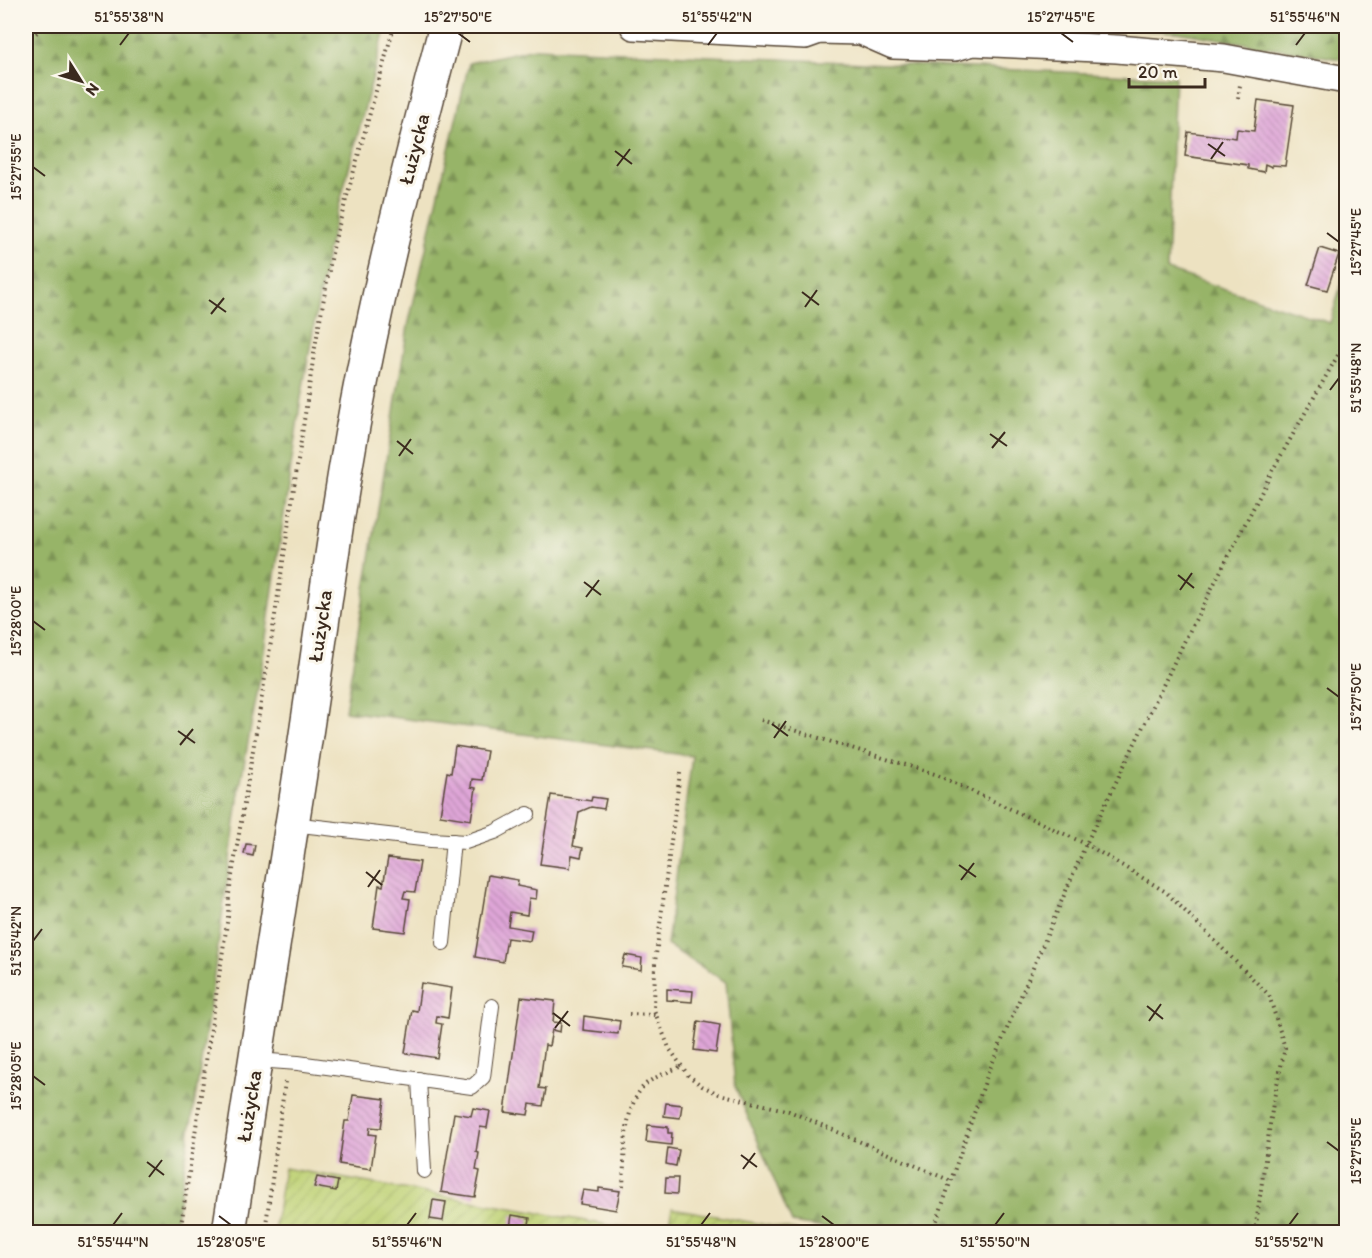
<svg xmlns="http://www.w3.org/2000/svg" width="1372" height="1258" font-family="Itim,sans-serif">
<defs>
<pattern id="forest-firs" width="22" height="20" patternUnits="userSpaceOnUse" patternTransform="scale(1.5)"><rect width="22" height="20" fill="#97b467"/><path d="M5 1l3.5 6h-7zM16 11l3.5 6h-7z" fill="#7c9354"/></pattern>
<pattern id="garden-furrows" width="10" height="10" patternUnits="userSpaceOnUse" patternTransform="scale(1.5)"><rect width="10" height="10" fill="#bfd276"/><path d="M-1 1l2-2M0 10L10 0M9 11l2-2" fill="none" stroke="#a5b466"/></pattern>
<pattern id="building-back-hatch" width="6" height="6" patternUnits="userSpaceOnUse" patternTransform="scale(1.5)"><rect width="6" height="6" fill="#dfa6d8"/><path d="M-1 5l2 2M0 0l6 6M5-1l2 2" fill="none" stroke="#b687af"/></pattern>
</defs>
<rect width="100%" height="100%" fill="#fbf7ec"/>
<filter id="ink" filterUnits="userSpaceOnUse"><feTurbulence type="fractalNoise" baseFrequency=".0167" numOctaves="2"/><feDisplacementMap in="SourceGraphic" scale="12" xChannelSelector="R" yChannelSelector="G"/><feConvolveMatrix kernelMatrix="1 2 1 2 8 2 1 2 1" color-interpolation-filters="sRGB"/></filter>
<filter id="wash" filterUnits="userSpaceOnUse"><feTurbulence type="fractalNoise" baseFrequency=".008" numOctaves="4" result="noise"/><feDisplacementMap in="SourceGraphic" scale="24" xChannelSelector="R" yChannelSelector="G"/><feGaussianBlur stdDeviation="1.35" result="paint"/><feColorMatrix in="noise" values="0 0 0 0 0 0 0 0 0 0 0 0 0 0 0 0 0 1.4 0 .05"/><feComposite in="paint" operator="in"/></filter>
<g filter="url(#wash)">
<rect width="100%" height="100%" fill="#ede2c1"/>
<!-- forest -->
<g fill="url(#forest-firs)" stroke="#696f42" stroke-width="1.5">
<polygon points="26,26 386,26 327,252 301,398 260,678 240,786 208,1018 174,1232 26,1232"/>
<polygon points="1053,26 1346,26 1346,60 1177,32"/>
<polygon points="535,48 1175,77 1167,270 1330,323 1346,268 1346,1232 849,1232 792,1223 735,1086 726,982 667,945 692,756 345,711 408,326 469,63"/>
</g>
<!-- garden -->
<g fill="url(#garden-furrows)" stroke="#7d7e4a" stroke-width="1.5">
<polygon points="284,1168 608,1225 665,1232 274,1232"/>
<polygon points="672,1208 804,1232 667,1232"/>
</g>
<g id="blocks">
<!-- building -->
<g fill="url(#building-back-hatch)">
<polygon points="1258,100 1294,105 1285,166 1272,165 1272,167 1265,164 1264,172 1248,169 1248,165 1185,156 1188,132 1236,138 1237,129 1254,131"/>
<polygon points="1320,248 1339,254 1327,290 1308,285"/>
<polygon points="455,746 487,751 482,780 472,779 471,787 476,788 471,820 440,815 447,772 451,773"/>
<polygon points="551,795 591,801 592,797 606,799 604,809 591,807 579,812 573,846 583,848 581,857 572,855 570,868 540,864"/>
<polygon points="246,844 255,845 253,856 244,854"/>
<polygon points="388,858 420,862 415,892 405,891 403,898 410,899 405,932 373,928 379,885 383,886"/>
<polygon points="488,875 518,880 517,886 537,890 536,899 529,898 527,915 510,912 508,926 532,930 530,941 507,938 503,962 475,957"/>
<polygon points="625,955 642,958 641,970 622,967"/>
<polygon points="421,983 452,988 448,1018 437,1016 436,1023 442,1024 437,1058 405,1053 412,1010 417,1011"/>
<polygon points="667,989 693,991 692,1002 667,1000"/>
<polygon points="521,997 555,1001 553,1022 561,1023 560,1032 552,1030 549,1046 545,1045 539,1088 546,1089 543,1106 530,1104 528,1115 505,1112"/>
<polygon points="584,1016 620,1021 618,1034 583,1030"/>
<polygon points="698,1021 720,1025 716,1053 694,1050"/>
<polygon points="353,1095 385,1099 381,1128 370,1127 369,1134 376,1135 371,1169 339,1164 345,1121 349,1121"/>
<polygon points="666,1103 682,1105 680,1118 664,1116"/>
<polygon points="473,1108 490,1111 487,1128 480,1127 476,1152 479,1153 476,1170 480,1171 475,1197 441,1192 454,1113 471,1116"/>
<polygon points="648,1125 668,1127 668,1133 672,1133 671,1145 646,1142"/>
<polygon points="668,1148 679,1150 676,1166 666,1164"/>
<polygon points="317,1177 338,1181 336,1191 314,1187"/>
<polygon points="666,1178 678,1178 677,1194 665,1193"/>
<polygon points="599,1188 620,1191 616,1210 580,1204 583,1190 599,1192"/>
<polygon points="433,1200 446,1202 443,1221 430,1219"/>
<polygon points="512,1215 530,1218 528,1231 510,1228"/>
<polygon points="608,1227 630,1231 630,1232 607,1232"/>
</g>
</g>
</g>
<g filter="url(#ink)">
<use href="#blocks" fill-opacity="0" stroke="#564636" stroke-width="1.5"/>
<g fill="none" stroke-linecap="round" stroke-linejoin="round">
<defs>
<g id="lane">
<polyline points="292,824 431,840 466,842 495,832 528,814"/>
<polyline points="443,943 453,841"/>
<polyline points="256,1060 298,1063 472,1087 483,1077 492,1006"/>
<polyline points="419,1079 424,1171"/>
</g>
<polyline id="street" points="634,26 805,35 819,30 861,31 893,45 955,47 973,42 1117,49 1224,58 1346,80"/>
<path id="secondary" d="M229 1232C250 1096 270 960 292 824 317 674 333 523 363 373 386 256 416 141 446 26"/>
</defs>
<!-- lane casing -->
<use href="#lane" stroke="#564636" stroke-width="16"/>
<!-- street casing -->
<use href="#street" stroke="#564636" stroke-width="30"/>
<!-- secondary casing -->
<use href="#secondary" stroke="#564636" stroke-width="36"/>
<!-- path -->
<g stroke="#564636" stroke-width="4" stroke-dasharray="1.5 4.5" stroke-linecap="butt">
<polyline points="26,40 46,26"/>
<polyline points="1238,99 1240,85"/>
<polyline points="761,720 935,774 1086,844 1166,892 1269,995 1285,1048 1273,1103 1255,1232"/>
<polyline points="680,773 655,962 654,1010 669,1048 688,1075 702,1086 719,1094 789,1111 951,1181"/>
<polyline points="629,1014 656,1015"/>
<path d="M623 1187C625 1157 622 1104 647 1083 656 1076 671 1071 682 1066"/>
<polyline points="180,1232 228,917 229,894 271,642 315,347 334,243 394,26"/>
<polyline points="265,1232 285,1082"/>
<polyline points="933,1232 988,1073 1086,844 1186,638 1275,466 1346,341"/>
</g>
<!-- lane -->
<use href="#lane" stroke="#fff" stroke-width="14"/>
<!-- street -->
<use href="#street" stroke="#fff" stroke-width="27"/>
<!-- secondary -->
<use href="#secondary" stroke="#fff" stroke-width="33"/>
</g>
</g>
<!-- ticks -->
<path fill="none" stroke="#3b2a1e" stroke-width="2" d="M458 33 470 42M1061 33 1073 42M120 45 129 33M708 45 717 33M1296 45 1305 33M1208 144 1225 156M615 151 632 164M1211 159 1223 142M617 166 630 149M33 167 45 176M1327 233 1339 242M802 292 819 305M209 300 226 312M805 307 817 290M211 314 224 298M1330 390 1339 378M990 434 1007 446M397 441 413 454M992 448 1005 432M399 456 411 439M1178 575 1194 588M584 582 601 595M1180 590 1192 573M586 597 599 580M33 621 45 630M1327 688 1339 697M772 724 788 736M178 731 195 743M774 738 786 721M180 745 193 729M959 865 976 877M366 872 382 885M961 880 974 863M368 887 380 870M33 941 42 929M1147 1006 1163 1019M553 1013 570 1026M1149 1021 1161 1004M555 1028 568 1011M33 1076 45 1085M1327 1142 1339 1151M741 1155 757 1167M147 1162 164 1175M743 1169 755 1153M149 1177 162 1160M219 1216 231 1225M822 1216 834 1225M113 1225 122 1213M407 1225 416 1213M701 1225 710 1213M995 1225 1004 1213M1289 1225 1298 1213"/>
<g text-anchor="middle" stroke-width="6" stroke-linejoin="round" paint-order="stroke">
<!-- street labels -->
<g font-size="21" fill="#3b2a1e" stroke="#fbf7ec">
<text transform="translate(414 149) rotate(-76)" y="7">Łużycka</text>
<text transform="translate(320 626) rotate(-82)" y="7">Łużycka</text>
<text transform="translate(249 1106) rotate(-81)" y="7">Łużycka</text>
</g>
</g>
<!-- margin -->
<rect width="1372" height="1258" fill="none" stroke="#fbf7ec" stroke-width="66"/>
<!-- north arrow -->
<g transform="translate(81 81) rotate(127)" stroke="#fbf7ec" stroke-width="4.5" paint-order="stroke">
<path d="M0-4.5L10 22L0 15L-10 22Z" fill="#3b2a1e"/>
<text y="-9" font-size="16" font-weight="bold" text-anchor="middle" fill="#3b2a1e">N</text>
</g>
<!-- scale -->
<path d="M1129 78v9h76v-9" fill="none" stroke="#3b2a1e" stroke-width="3"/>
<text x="1138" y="78" font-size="18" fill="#3b2a1e" stroke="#fbf7ec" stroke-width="4.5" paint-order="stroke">20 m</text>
<rect x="33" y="33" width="1306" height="1192" fill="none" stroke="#3b2a1e" stroke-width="2"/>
<g font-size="15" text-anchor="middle" fill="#3b2a1e">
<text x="129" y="22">51°55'38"N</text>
<text x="458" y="22">15°27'50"E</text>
<text x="717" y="22">51°55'42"N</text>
<text x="1061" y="22">15°27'45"E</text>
<text x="1305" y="22">51°55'46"N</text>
<text transform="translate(16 167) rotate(-90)" y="5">15°27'55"E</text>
<text transform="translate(1356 242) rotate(-90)" y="5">15°27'45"E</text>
<text transform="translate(1356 378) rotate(-90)" y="5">51°55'48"N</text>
<text transform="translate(16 621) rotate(-90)" y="5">15°28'00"E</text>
<text transform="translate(1356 697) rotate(-90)" y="5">15°27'50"E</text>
<text transform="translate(16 941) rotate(-90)" y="5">51°55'42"N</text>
<text transform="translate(16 1076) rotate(-90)" y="5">15°28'05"E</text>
<text transform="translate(1356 1151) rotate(-90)" y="5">15°27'55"E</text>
<text x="113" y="1247">51°55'44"N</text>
<text x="231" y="1247">15°28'05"E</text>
<text x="407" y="1247">51°55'46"N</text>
<text x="701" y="1247">51°55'48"N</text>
<text x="834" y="1247">15°28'00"E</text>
<text x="995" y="1247">51°55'50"N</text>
<text x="1289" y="1247">51°55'52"N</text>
</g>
</svg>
